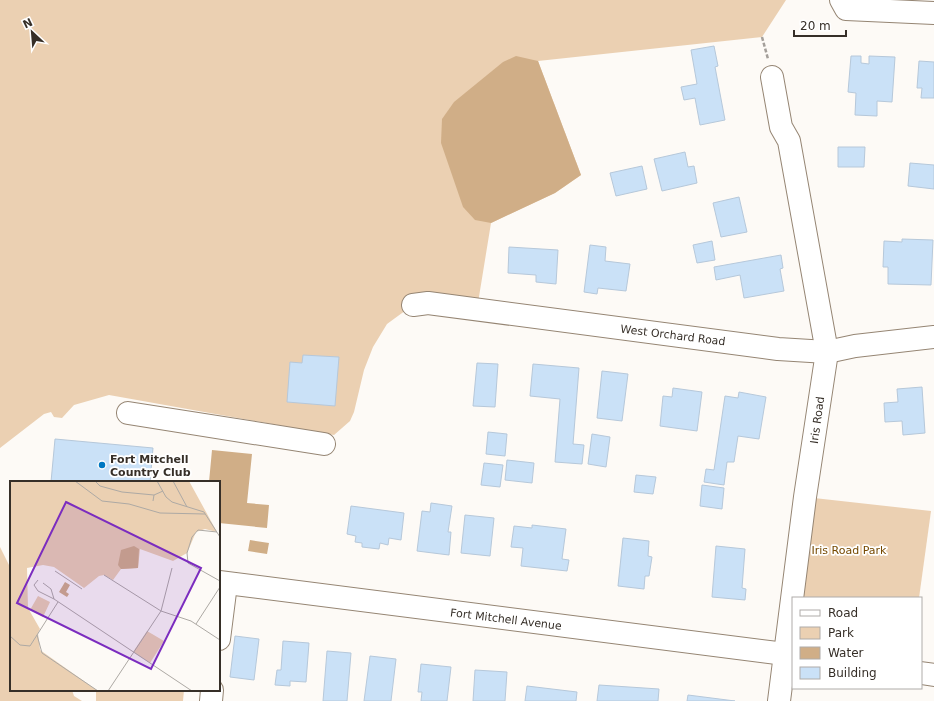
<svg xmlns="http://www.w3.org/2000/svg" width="934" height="701" font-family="'DejaVu Sans',sans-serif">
<rect width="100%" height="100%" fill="#fdfaf6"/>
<!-- green -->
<g fill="#ebd0b2">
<polygon points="0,0 786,0 762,37 538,61 581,175 555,193 491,223 477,309 413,305 387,324 373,347 364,370 354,412 350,421 334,435 109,395 74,405 62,418 54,417 51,412 44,414 0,448"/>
<polygon points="805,497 931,511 919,598 793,598"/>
<polygon points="0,547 11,569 11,690 72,690 74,696 82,701 0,701"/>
<polygon points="96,690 184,690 183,701 96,701"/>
</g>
<!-- water -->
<g fill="#d0ae87">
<polygon points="516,56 538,61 581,175 555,193 491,223 475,220 463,207 441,143 442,119 454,102 503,62"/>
<polygon points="212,450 252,454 247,503 269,505 267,528 219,523 219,482 209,482"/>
<polygon points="250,540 269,543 267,554 248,551"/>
</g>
<!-- building -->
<g fill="#cae1f7" stroke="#b6c8da">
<polygon points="714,46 718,66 715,67 725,120 700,125 695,98 684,100 681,87 697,84 691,50"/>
<polygon points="851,56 861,56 861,63 869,64 869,56 895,57 892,102 877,101 877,116 855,115 856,93 848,92"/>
<polygon points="919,61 934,62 934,98 921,98 922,88 917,88"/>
<polygon points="838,147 865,147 864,167 838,167"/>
<polygon points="685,152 688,167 694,166 697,183 662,191 654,159"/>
<polygon points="910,163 934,165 934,189 908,186"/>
<polygon points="642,166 647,189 616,196 610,173"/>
<polygon points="739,197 747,232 721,237 713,203"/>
<polygon points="902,239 933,240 931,285 888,284 888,267 883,267 884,241 902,242"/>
<polygon points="712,241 715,260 697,263 693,245"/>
<polygon points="590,245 606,247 605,261 630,264 626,291 598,288 597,294 584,292"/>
<polygon points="509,247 558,250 556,284 536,282 536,275 508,273"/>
<polygon points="781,255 783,268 780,269 784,291 744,298 740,275 716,280 714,267"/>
<polygon points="303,355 339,357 335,406 287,402 290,362 302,363"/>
<polygon points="477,363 498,364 495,407 473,406"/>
<polygon points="533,364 579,368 573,444 584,445 582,464 555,462 560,399 530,396"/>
<polygon points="602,371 628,374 622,421 597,418"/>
<polygon points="922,387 925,433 903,435 902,421 885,422 884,403 898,402 897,389"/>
<polygon points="673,388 702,392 697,431 660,426 663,396 672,397"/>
<polygon points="739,392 766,397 759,439 738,436 734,462 727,462 724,485 704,482 706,469 714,470 725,396 738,398"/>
<polygon points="488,432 507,434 505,456 486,454"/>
<polygon points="592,434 610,437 606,467 588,464"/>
<polygon points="55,439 153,448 150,482 51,482"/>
<polygon points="507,460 534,463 532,483 505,480"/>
<polygon points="484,463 503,465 500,487 481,485"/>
<polygon points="636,475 656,477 653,494 634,492"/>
<polygon points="702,485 724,488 722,509 700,506"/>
<polygon points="431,503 452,506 448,532 451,532 449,555 417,551 422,511 430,512"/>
<polygon points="351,506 404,513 401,540 389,538 388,545 380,543 379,549 362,547 362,543 355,542 356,536 347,534"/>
<polygon points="465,515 494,518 490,556 461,553"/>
<polygon points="532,525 566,529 562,559 569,560 567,571 521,566 523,548 511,547 514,526 532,528"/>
<polygon points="623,538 649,541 648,556 652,557 649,576 645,576 644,589 618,586"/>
<polygon points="716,546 745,549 742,588 746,589 745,600 712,597"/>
<polygon points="235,636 259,639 254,680 230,677"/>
<polygon points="283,641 309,643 306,682 290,681 290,686 275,685 277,670 281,670"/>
<polygon points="327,651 351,653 347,701 323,701"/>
<polygon points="370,656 396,659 391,701 364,701"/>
<polygon points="421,664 451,667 447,701 421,701 422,692 418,692"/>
<polygon points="475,670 507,672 505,701 473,701"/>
<polygon points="599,685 659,689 658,701 597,701"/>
<polygon points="527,686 577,692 576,701 525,701"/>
<polygon points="688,695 735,701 687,701"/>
</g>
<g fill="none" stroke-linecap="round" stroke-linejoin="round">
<defs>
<g id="minor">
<polyline points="841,0 846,9 934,13"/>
<polyline points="772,77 781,127 789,141 827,352 805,497 779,701"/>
<polyline points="413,305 428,303 778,349 827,352 855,346 934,337"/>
<polyline points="128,413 324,444"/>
<polyline points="219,582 793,655"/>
<polyline points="219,639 226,584"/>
<polyline points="921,673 934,675"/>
<polyline points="211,701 212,690"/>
</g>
</defs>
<!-- minor casing -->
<use href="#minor" stroke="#958573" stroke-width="24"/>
<!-- path -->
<polyline stroke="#a49f9a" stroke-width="2.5" stroke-dasharray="4 2" stroke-linecap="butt" points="762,37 768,59"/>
<!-- minor -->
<use href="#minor" stroke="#fff" stroke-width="22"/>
</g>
<!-- markers -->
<circle fill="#0078c2" stroke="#fff" stroke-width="1.5" cx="102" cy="465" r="4"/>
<g text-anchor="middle" stroke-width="3.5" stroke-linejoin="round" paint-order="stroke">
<!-- street labels -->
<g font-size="11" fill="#362f28" stroke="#fff">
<text transform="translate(673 335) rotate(7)" y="4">West Orchard Road</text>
<text transform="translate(817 420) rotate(-82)" y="4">Iris Road</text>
<text transform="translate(506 619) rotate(7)" y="4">Fort Mitchell Avenue</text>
</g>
<!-- poi labels -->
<g font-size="11" font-weight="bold" fill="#362f28" stroke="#fff" text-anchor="start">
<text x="110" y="463">Fort Mitchell<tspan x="110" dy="13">Country Club</tspan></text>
</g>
<!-- park labels -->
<g font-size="11" fill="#754900" stroke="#fff">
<text x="849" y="554">Iris Road Park</text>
</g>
</g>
<!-- overview -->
<g transform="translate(10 481)">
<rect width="210" height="210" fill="#fdfaf6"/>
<path d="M0 0H179L207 51 195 48 186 51 177 72 163 80 130 68 128 87 111 88 103 99 94 94 89 95 74 107 44 86 33 84 17 87 18 127 30 148 28 152 30 169 88 210H0ZM28 115 40 121 33 136 20 129ZM137 150 154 160 140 182 123 171Z" fill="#ebd0b2"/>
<path d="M124 65 129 68 128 87 111 88 108 84 111 69ZM55 101 60 104 56 111 59 113 57 116 49 111Z" fill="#d0ae87"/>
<path fill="none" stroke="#ada9a4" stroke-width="1" d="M65 0 92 20 119 23 150 32 195 33M85 0 90 5 112 11 144 14M147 0 156 16 162 21 194 31 210 56M163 0 177 26M143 20 144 14 153 10M207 51 188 49 182 56 177 72 178 82 210 100M45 90 72 108M94 94 151 130 181 140 210 159M28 99 24 104 28 110 44 118 182 210M33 102 41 108 44 118M186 143 210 106M27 154 32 172 88 210M0 155 10 164 20 165 48 121M98 210 151 130 162 87"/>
<path fill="#7b2cbf" fill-opacity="0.15" stroke="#7b2cbf" stroke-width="2" d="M56 21 191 87 141 188 7 122Z"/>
<rect width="210" height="210" fill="none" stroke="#362f28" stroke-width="2"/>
</g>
<!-- legend -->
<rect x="792" y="597" width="130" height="92" fill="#ffffff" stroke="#afaca9"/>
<rect x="800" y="610" width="20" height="6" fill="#ffffff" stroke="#afaca9"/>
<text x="828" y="617" font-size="12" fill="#362f28">Road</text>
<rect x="800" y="627" width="20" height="12" fill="#ebd0b2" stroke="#afaca9"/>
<text x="828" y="637" font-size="12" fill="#362f28">Park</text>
<rect x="800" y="647" width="20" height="12" fill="#d0ae87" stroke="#afaca9"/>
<text x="828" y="657" font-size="12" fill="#362f28">Water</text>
<rect x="800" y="667" width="20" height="12" fill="#cae1f7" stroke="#afaca9"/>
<text x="828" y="677" font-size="12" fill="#362f28">Building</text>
<!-- north arrow -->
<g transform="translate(32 32) rotate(334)" stroke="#ffffff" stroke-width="3" paint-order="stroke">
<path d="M0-3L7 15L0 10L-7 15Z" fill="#362f28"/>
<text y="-6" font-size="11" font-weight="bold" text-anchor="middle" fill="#362f28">N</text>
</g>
<!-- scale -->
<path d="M794 30v6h52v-6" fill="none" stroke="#362f28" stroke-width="2"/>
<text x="800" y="30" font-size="12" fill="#362f28" stroke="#ffffff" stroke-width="3" paint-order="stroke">20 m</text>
</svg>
